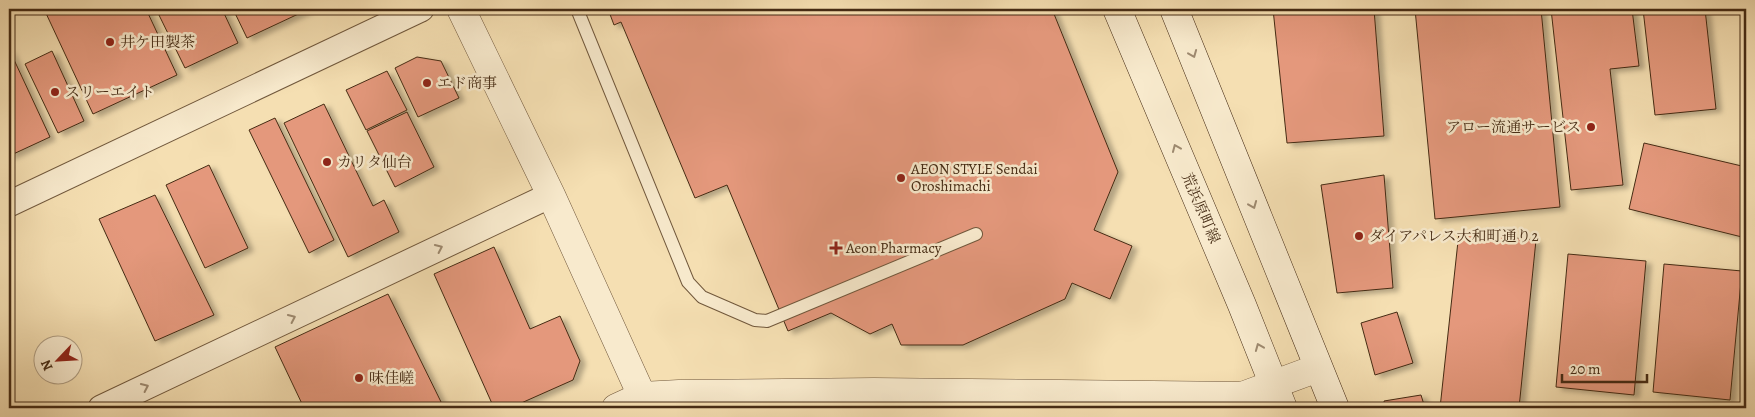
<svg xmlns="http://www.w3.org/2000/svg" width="1755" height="417" font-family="Alegreya,'Noto Serif JP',serif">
<defs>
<filter id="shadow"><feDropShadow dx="5.5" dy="3" stdDeviation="2.5" flood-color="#0004"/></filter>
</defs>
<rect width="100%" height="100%" fill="#f5dfb2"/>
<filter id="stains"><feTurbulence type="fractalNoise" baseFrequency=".004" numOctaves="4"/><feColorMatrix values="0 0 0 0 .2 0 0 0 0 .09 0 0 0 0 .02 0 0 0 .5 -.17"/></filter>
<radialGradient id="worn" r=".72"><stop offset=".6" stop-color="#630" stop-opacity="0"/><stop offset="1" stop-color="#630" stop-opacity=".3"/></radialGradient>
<!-- building -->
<g fill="#e4987b" stroke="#452b14" filter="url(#shadow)">
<polygon points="44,9 146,9 177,75 93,114"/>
<polygon points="156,9 222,9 238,43 185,68"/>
<polygon points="233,9 309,9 247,38"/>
<polygon points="608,9 1052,9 1118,172 1094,230 1132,246 1110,299 1072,283 1065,299 963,345 901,345 892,324 870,334 831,313 788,331 727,185 695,198 621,22 614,25"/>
<polygon points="1273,9 1374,9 1384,136 1287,143"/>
<polygon points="1415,9 1541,9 1560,207 1435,219"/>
<polygon points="1551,9 1632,9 1639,66 1610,69 1623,185 1571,190"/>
<polygon points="1643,9 1705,9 1716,109 1655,115"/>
<polygon points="9,49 50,137 9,156"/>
<polygon points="52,51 84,121 58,133 25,64"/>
<polygon points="417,57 441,61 459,98 418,117 395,68"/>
<polygon points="387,71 407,110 366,130 346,90"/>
<polygon points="324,104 373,206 384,200 399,232 348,257 284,123"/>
<polygon points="407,112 434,167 395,187 367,131"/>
<polygon points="275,118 334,240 309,253 249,130"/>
<polygon points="1644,143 1746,167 1746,238 1629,209"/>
<polygon points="209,165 248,248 205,268 166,185"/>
<polygon points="1384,175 1393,288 1337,293 1321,185"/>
<polygon points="155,195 214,315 155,341 99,219"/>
<polygon points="1459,232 1536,240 1519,408 1440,408"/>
<polygon points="494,247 530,329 560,316 580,361 573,380 510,408 494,408 434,274"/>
<polygon points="1568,254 1646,261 1634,395 1556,387"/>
<polygon points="1664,264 1742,271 1730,400 1653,392"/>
<polygon points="388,294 444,408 304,408 275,347"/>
<polygon points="1397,312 1413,363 1375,375 1361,323"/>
<polygon points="1421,395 1425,408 1385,408 1384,401"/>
</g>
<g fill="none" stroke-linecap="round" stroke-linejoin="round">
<defs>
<polyline id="service" points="577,9 688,282 702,297 755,320 767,321 976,234"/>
<g id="minor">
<polyline points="9,204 421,9"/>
<polyline points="101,408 551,195"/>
</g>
<g id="tertiary">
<polyline points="461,9 551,195 642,396"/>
<polyline points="616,408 642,396 679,394 874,392 1242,396 1318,368"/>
</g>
<g id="secondary">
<polyline points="1117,9 1242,305 1283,408"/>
<polyline points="1174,9 1335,408"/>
</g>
</defs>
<!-- service casing -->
<use href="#service" stroke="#71583c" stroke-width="14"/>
<!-- minor casing -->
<use href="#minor" stroke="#71583c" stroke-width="27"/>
<!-- tertiary casing -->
<use href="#tertiary" stroke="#71583c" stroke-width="29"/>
<!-- secondary casing -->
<use href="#secondary" stroke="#452b14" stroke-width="29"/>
<!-- service -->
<use href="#service" stroke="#f8eacd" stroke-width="12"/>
<!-- minor -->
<use href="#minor" stroke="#f8eacd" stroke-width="25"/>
<!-- tertiary -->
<use href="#tertiary" stroke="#f8eacd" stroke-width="28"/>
<!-- secondary -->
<use href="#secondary" stroke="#f8eacd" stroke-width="28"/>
</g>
<!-- one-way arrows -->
<defs><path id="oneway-chevron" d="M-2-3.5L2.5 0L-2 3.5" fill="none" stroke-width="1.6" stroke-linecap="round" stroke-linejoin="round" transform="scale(1.25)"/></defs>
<g stroke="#9e8a70">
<use href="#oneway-chevron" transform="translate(1193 54) rotate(68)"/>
<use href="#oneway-chevron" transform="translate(1176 148) rotate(-113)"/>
<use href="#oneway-chevron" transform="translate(1253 205) rotate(68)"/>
<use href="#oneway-chevron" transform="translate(439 248) rotate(-25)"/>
<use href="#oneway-chevron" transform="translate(292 318) rotate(-25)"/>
<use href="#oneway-chevron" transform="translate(1259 347) rotate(-112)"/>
<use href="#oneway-chevron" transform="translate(145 387) rotate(-25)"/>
</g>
<!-- markers -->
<g fill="#8f2418" stroke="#f8eacd" stroke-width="2">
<circle cx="110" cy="42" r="5"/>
<circle cx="427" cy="83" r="5"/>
<circle cx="55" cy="92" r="5"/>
<circle cx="1591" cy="127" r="5"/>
<circle cx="327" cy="162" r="5"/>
<circle cx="901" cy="178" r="5"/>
<circle cx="1359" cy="236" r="5"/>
<path d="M833.5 240.5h5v5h5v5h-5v5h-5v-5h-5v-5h5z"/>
<circle cx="359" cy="378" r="5"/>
</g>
<g text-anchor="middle" stroke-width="5" stroke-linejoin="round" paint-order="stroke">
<!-- poi labels -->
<g font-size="15" fill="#452b14" stroke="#f8eacd" text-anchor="start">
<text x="120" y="47">井ケ田製茶</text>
<text x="437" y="88">エド商事</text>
<text x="65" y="97">スリーエイト</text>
<text x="1581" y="132" text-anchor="end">アロー流通サービス</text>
<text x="337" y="167">カリタ仙台</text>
<text x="911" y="174">AEON STYLE Sendai<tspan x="911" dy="17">Oroshimachi</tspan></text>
<text x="1369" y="241">ダイアパレス大和町通り2</text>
<text x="846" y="253">Aeon Pharmacy</text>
<text x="369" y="383">味佳嵯</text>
</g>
<!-- street labels -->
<g font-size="15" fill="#452b14" stroke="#f8eacd">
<text transform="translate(1201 208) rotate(67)" y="5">荒浜原町線</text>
</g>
</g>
<!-- margin -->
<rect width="1755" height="417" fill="none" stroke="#f5dfb2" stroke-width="30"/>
<rect x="10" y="10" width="1735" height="397" fill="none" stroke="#452b14" stroke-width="2.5"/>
<rect x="15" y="15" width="1725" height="387" fill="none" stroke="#452b14"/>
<!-- north arrow -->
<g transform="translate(58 360) rotate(245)"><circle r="24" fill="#f8eacd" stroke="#b09e83"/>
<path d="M0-4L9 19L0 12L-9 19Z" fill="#8f2418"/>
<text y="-8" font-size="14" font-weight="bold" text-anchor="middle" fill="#452b14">N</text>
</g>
<!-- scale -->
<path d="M1562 374v8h85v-8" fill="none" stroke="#452b14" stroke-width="2.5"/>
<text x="1570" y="374" font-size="15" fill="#452b14" stroke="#f8eacd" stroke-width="4" paint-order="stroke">20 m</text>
<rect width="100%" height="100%" filter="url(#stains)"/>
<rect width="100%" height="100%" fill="url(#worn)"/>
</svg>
